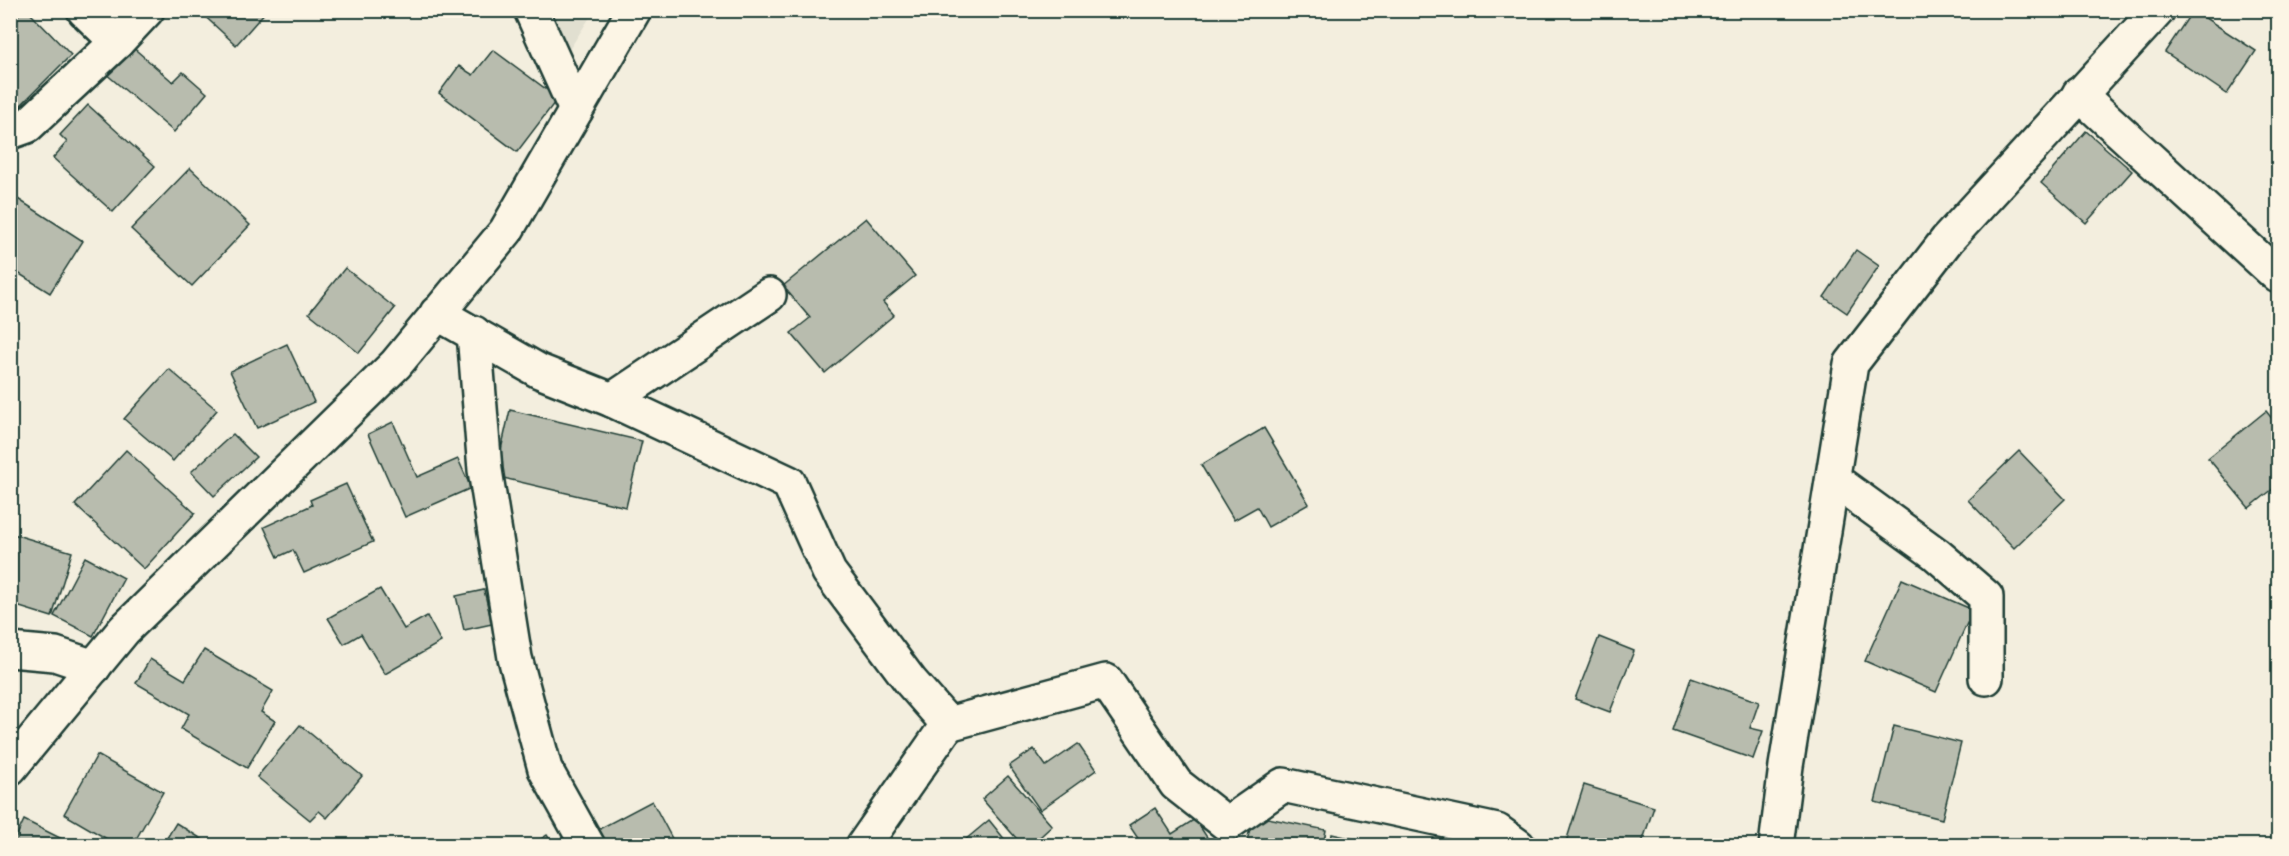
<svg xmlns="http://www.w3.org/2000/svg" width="2289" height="856" font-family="'Patrick Hand',sans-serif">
<rect width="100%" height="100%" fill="#f3eede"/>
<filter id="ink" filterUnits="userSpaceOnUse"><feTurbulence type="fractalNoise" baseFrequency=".0167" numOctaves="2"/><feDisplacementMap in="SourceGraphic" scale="12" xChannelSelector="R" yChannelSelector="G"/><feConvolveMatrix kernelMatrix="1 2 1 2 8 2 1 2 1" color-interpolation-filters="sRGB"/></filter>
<g filter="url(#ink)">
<!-- built -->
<polygon fill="#e1dfd0" points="545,11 594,11 565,56"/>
<!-- building -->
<g fill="#b8bcae" stroke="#1f3d34" stroke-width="1.5">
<polygon points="23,10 27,10 71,55 16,110 10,104 10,23"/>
<polygon points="198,10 267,10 236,45"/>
<polygon points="2193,10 2256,51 2227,94 2165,52"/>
<polygon points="130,45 173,82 183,72 207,93 174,132 105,73"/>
<polygon points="493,50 558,98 517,152 439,93 459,66 473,75"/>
<polygon points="88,105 155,166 113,212 53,158 67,142 60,135"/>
<polygon points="2086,131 2132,171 2086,223 2041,183"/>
<polygon points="190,168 250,225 192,286 131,229"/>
<polygon points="10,194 83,241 50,293 10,268"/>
<polygon points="866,218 915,276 883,302 894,315 825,373 791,333 810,318 783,286"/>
<polygon points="1856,250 1879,266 1847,313 1824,297"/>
<polygon points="345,268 395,308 359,353 309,313"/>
<polygon points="287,344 314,402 257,428 230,371"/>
<polygon points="169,369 217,410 173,461 124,419"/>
<polygon points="510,410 642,441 626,507 495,476"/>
<polygon points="2266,411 2278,426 2278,485 2249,508 2208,458"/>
<polygon points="393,422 417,477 458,459 471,488 405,517 368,434"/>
<polygon points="1264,428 1309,504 1268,527 1257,507 1234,520 1201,465"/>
<polygon points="233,434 256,457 214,496 191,472"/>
<polygon points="126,450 195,513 144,569 75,505"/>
<polygon points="2019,451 2065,499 2014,548 1968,500"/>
<polygon points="346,484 373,542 304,573 293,550 278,557 264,527 312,505 310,500"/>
<polygon points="10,533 72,552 52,617 10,604"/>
<polygon points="85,557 124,578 93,636 54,616"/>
<polygon points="1902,579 1973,610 1936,692 1865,661"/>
<polygon points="380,589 404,629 427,616 441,642 385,674 361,634 344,644 328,618"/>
<polygon points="484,590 492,624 464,630 456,596"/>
<polygon points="1599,637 1634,651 1610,712 1575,699"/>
<polygon points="204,650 273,691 261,712 275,721 247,768 181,729 189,714 136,683 150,659 185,680"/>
<polygon points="1691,678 1759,702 1750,728 1763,731 1753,759 1673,731"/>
<polygon points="300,725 362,776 327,818 319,811 310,820 257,777"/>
<polygon points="1894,726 1961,743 1942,819 1875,802"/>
<polygon points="1078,744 1096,770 1040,810 1009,766 1034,749 1046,766"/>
<polygon points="97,755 163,792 132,846 119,846 64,814"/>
<polygon points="1008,776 1052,826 1030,846 1023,846 982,799"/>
<polygon points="1584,785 1654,807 1641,846 1565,845"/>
<polygon points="652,801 676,846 605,846 597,830"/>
<polygon points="1155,808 1172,834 1195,819 1212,845 1143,846 1129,825"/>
<polygon points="1253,815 1326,830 1323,846 1246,846"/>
<polygon points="24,820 76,846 12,846"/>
<polygon points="989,820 1010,846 959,846 959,845"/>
<polygon points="176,823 213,846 162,846"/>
<polygon points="1332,834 1386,846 1330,846"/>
<polygon points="547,835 554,846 530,846"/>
</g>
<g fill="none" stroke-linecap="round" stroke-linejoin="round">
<defs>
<g id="minor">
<polyline points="84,10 117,42"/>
<polyline points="531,10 576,110"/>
<polyline points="2079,94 2278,276"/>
<polyline points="10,132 27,126 117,42 147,10"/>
<polyline points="437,313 539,371 612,400 789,483 829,572 911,682 948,724 863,846"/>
<polyline points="474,333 485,470 515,658 545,769 588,846"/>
<polyline points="612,400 769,295"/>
<polyline points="1833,479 1936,554 1986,597 1986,678"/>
<polyline points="10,650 55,654 94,667"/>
<polyline points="948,724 1106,681 1176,784 1227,824 1283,785 1497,831 1518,846"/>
<polyline points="1776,846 1786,766 1851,364 1947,240 2158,10"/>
</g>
<polyline id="tertiary" points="10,768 124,630 396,364 506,231 634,10"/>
</defs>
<!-- minor casing -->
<use href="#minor" stroke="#1f3d34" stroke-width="38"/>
<!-- tertiary casing -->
<use href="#tertiary" stroke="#1f3d34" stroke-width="38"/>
<!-- minor -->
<use href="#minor" stroke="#fcf5e5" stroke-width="33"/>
<!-- tertiary -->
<use href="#tertiary" stroke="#fcf5e5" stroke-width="33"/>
</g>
</g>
<!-- margin -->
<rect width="2289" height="856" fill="none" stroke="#fcf5e5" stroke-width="36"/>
<rect x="18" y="18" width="2253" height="820" fill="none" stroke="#1f3d34" stroke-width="2" filter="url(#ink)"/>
</svg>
